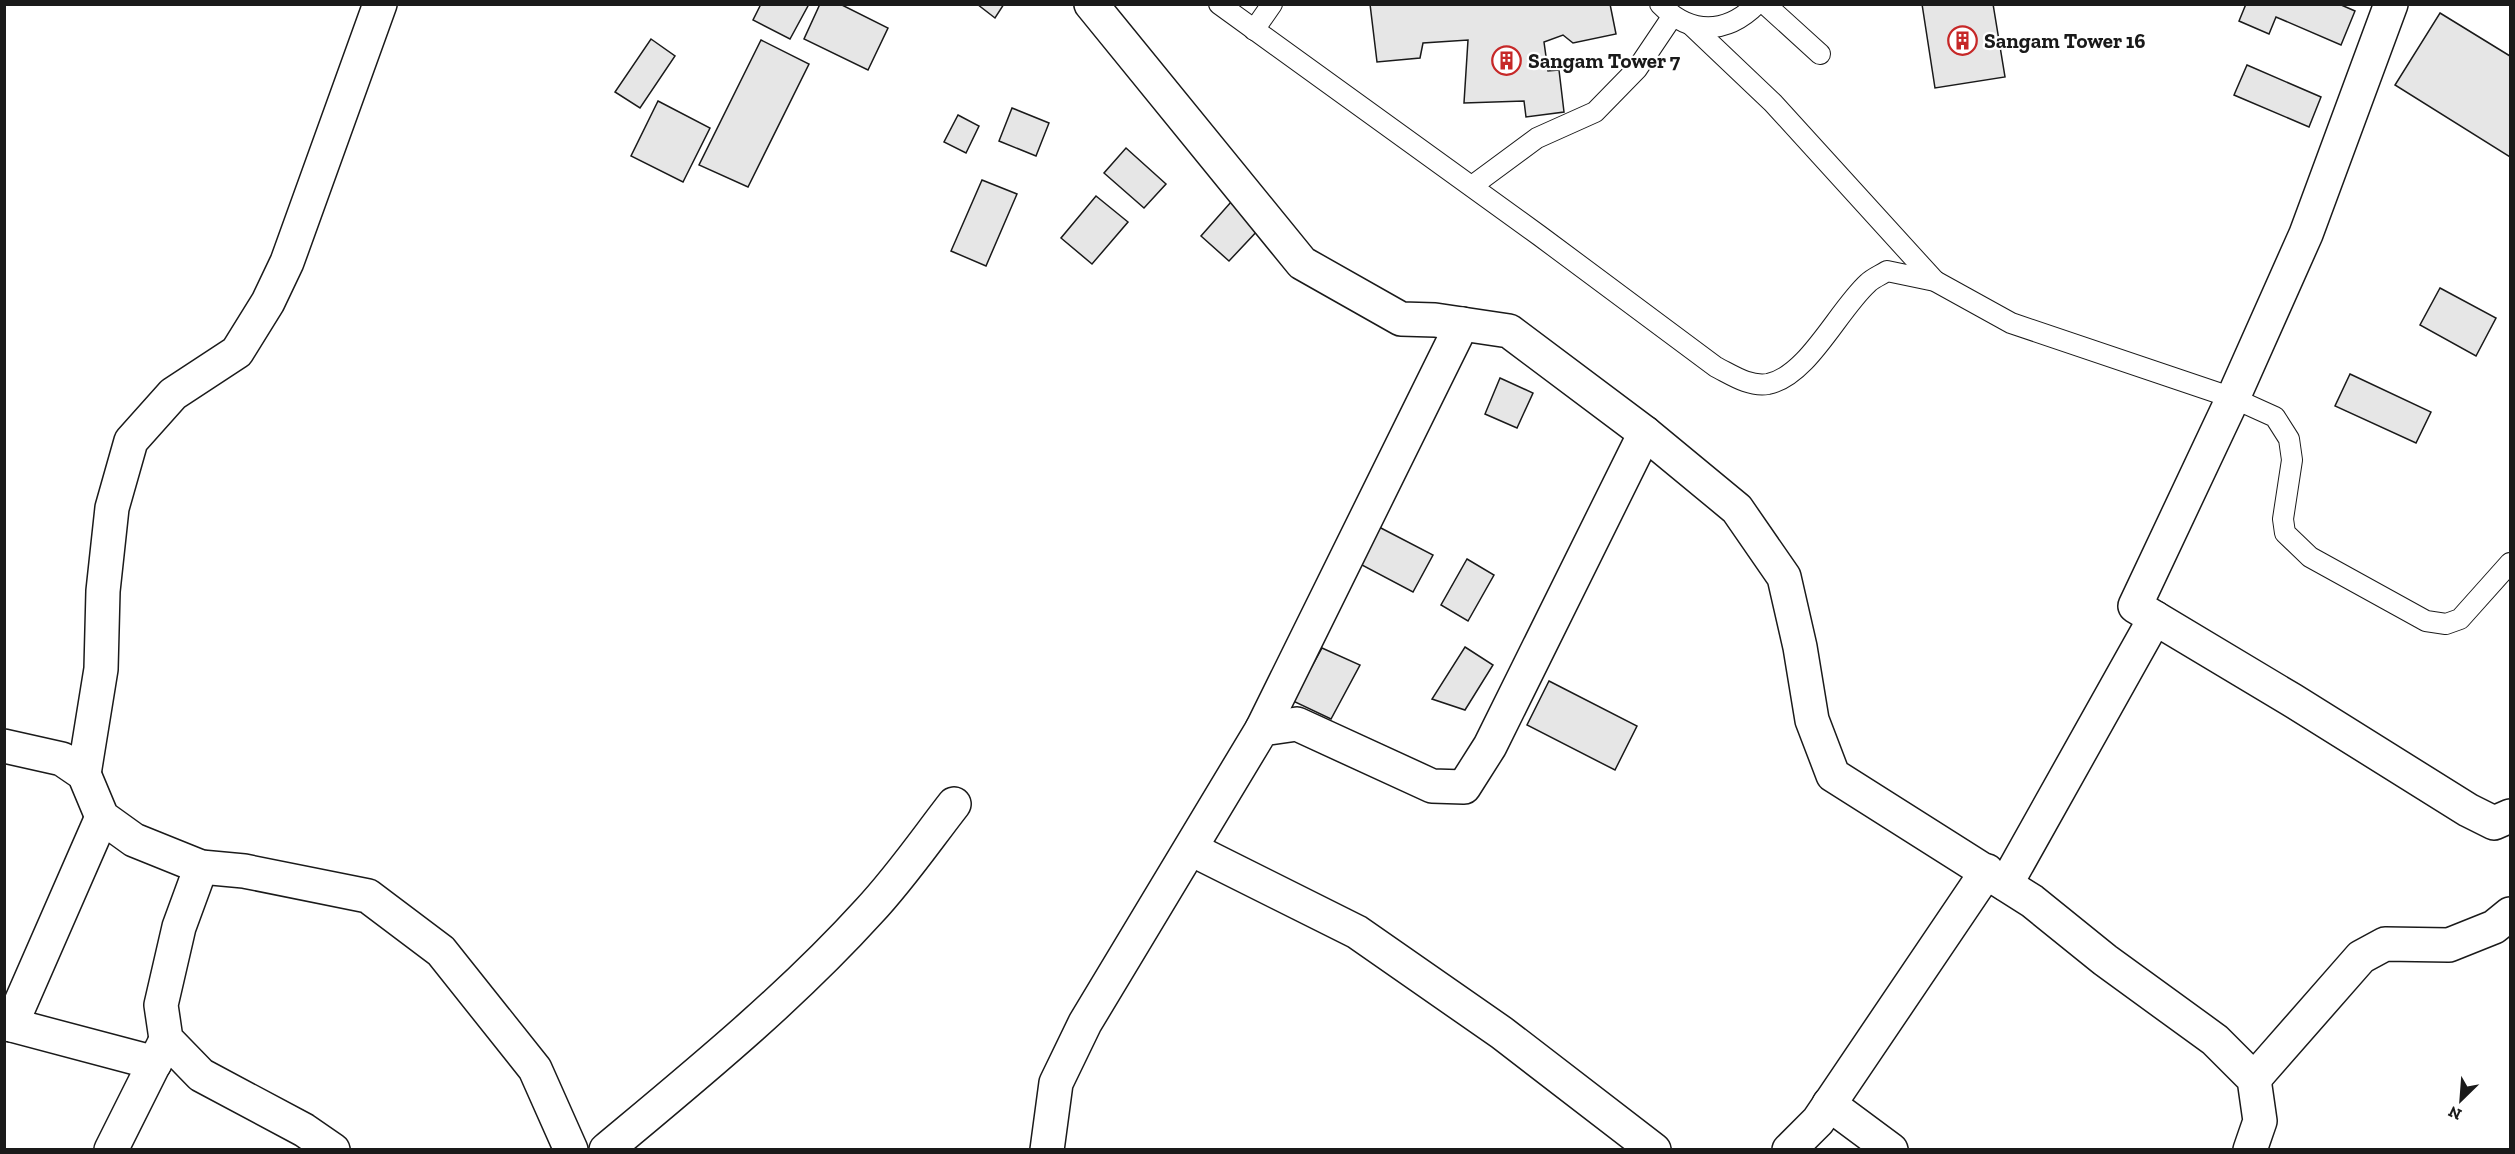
<svg xmlns="http://www.w3.org/2000/svg" width="2515" height="1154" font-family="'Zilla Slab',serif">
<rect width="100%" height="100%" fill="#fff"/>
<!-- building -->
<g fill="#e6e6e6" stroke="#1a1a1a" stroke-width="1.5">
<polygon points="761,4 809,4 790,39 753,20"/>
<polygon points="820,4 840,4 888,28 868,70 804,39"/>
<polygon points="977,4 1004,4 995,18"/>
<polygon points="1370,4 1610,4 1616,34 1573,43 1563,35 1544,42 1548,71 1559,70 1564,112 1526,117 1524,101 1464,103 1468,40 1423,43 1420,58 1377,62"/>
<polygon points="1922,4 1993,4 2005,77 1935,88"/>
<polygon points="2246,4 2339,4 2355,11 2341,45 2276,17 2269,34 2239,21"/>
<polygon points="2440,13 2510,56 2510,157 2395,85"/>
<polygon points="651,39 675,56 640,108 615,92"/>
<polygon points="761,40 809,64 748,187 699,165"/>
<polygon points="2247,65 2321,97 2309,127 2234,95"/>
<polygon points="658,101 710,128 683,182 631,156"/>
<polygon points="1012,108 1049,123 1036,156 999,141"/>
<polygon points="958,115 979,126 966,153 944,142"/>
<polygon points="1126,148 1166,184 1144,208 1104,173"/>
<polygon points="982,180 1017,194 986,266 951,251"/>
<polygon points="1096,196 1128,222 1092,264 1061,238"/>
<polygon points="1231,202 1260,228 1229,261 1201,236"/>
<polygon points="2440,288 2496,318 2476,356 2420,325"/>
<polygon points="2350,374 2431,412 2416,443 2335,406"/>
<polygon points="1500,378 1533,393 1517,428 1485,414"/>
<polygon points="1379,527 1433,555 1413,592 1360,564"/>
<polygon points="1467,559 1494,575 1468,621 1441,605"/>
<polygon points="1465,647 1493,665 1465,710 1432,699"/>
<polygon points="1322,648 1360,665 1331,719 1293,701"/>
<polygon points="1549,681 1637,726 1615,770 1527,725"/>
</g>
<g fill="none" stroke-linecap="round" stroke-linejoin="round">
<defs>
<g id="lane">
<path d="M1219 4 1540 236 1716 367C1732 375 1749 387 1768 384 1808 376 1838 310 1868 283 1873 278 1881 275 1887 271L1935 281 2011 323 2233 398 2275 417 2289 439 2292 460 2283 519 2285 533 2310 557 2426 621 2446 624 2460 619 2510 563"/>
<path d="M1660 4C1690 35 1726 35 1757 4"/>
<polyline points="1765,4 1820,54"/>
<polyline points="1692,26 1773,103 1935,281"/>
<polyline points="1254,30 1272,4"/>
<polyline points="1472,186 1537,138 1595,112 1637,69 1672,17"/>
</g>
<g id="street">
<polyline points="1091,4 1302,263 1401,319 1435,320 1509,331 1645,433 1737,509 1784,577 1800,647 1812,720 1833,775 2032,901 2105,960 2215,1040 2254,1079 2260,1121 2250,1150"/>
<polyline points="2391,4 2306,234 2233,398 2135,606 2292,700 2468,810 2494,823 2510,816"/>
<polyline points="1262,729 1462,324"/>
<polyline points="4,746 62,759 84,774 102,817 134,840 201,867 244,871 368,896 441,951 535,1069 571,1150"/>
<polyline points="84,774 101,669 103,591 112,508 131,441 173,394 237,352 268,302 287,262 380,4"/>
<polyline points="1191,849 1357,932 1502,1033 1654,1150"/>
<polyline points="201,867 179,927 161,1005 166,1039 201,1075 304,1130 333,1150"/>
<polyline points="2006,884 2155,618"/>
<polyline points="4,1023 155,1063"/>
<polyline points="11,1025 102,817"/>
<polyline points="2254,1079 2361,957 2385,944 2449,945 2494,927 2510,914"/>
<polyline points="1829,1104 1891,1150"/>
<polyline points="111,1150 164,1044"/>
<path d="M606 1150C697 1074 789 999 869 911 900 878 926 840 954 804"/>
<polyline points="1047,1150 1056,1083 1085,1023 1262,729 1297,724 1432,786 1464,787 1490,746 1645,433"/>
<polyline points="1789,1150 1818,1121 1987,871"/>
</g>
</defs>
<!-- lane casing -->
<use href="#lane" stroke="#1a1a1a" stroke-width="22"/>
<!-- street casing -->
<use href="#street" stroke="#1a1a1a" stroke-width="36"/>
<!-- lane -->
<use href="#lane" stroke="#fff" stroke-width="20"/>
<!-- street -->
<use href="#street" stroke="#fff" stroke-width="33"/>
</g>
<!-- icons -->
<defs>
<symbol id="building-ring" viewBox="-11 -11 22 22"><circle r="9.5" fill="#fff" stroke="#c62828" stroke-width="1.5"/><path d="M-4-6H4V6H1V3H-1V6H-4ZM-2.5-4.3h1.7v1.8h-1.7ZM.8-4.3h1.7v1.8H.8ZM-2.5-1h1.7V.8h-1.7ZM.8-1h1.7V.8H.8Z" fill="#c62828"/></symbol>
</defs>
<g fill-rule="evenodd">
<use href="#building-ring" x="1946" y="24" width="33" height="33"/>
<use href="#building-ring" x="1490" y="44" width="33" height="33"/>
</g>
<g text-anchor="middle" stroke-width="4.5" stroke-linejoin="round" paint-order="stroke">
<!-- poi labels -->
<g font-size="21" font-weight="bold" fill="#1a1a1a" stroke="#fff" text-anchor="start">
<text x="1984" y="48">Sangam Tower 16</text>
<text x="1528" y="68">Sangam Tower 7</text>
</g>
</g>
<!-- border -->
<rect width="2515" height="1154" fill="none" stroke="#1a1a1a" stroke-width="12"/>
<!-- north arrow -->
<g transform="translate(2461 1100) rotate(205)" stroke="#ffffff" stroke-width="4.5" paint-order="stroke">
<path d="M0-4.5L10 22L0 15L-10 22Z" fill="#1a1a1a"/>
<text y="-9" font-size="16" font-weight="bold" text-anchor="middle" fill="#1a1a1a">N</text>
</g>
</svg>
